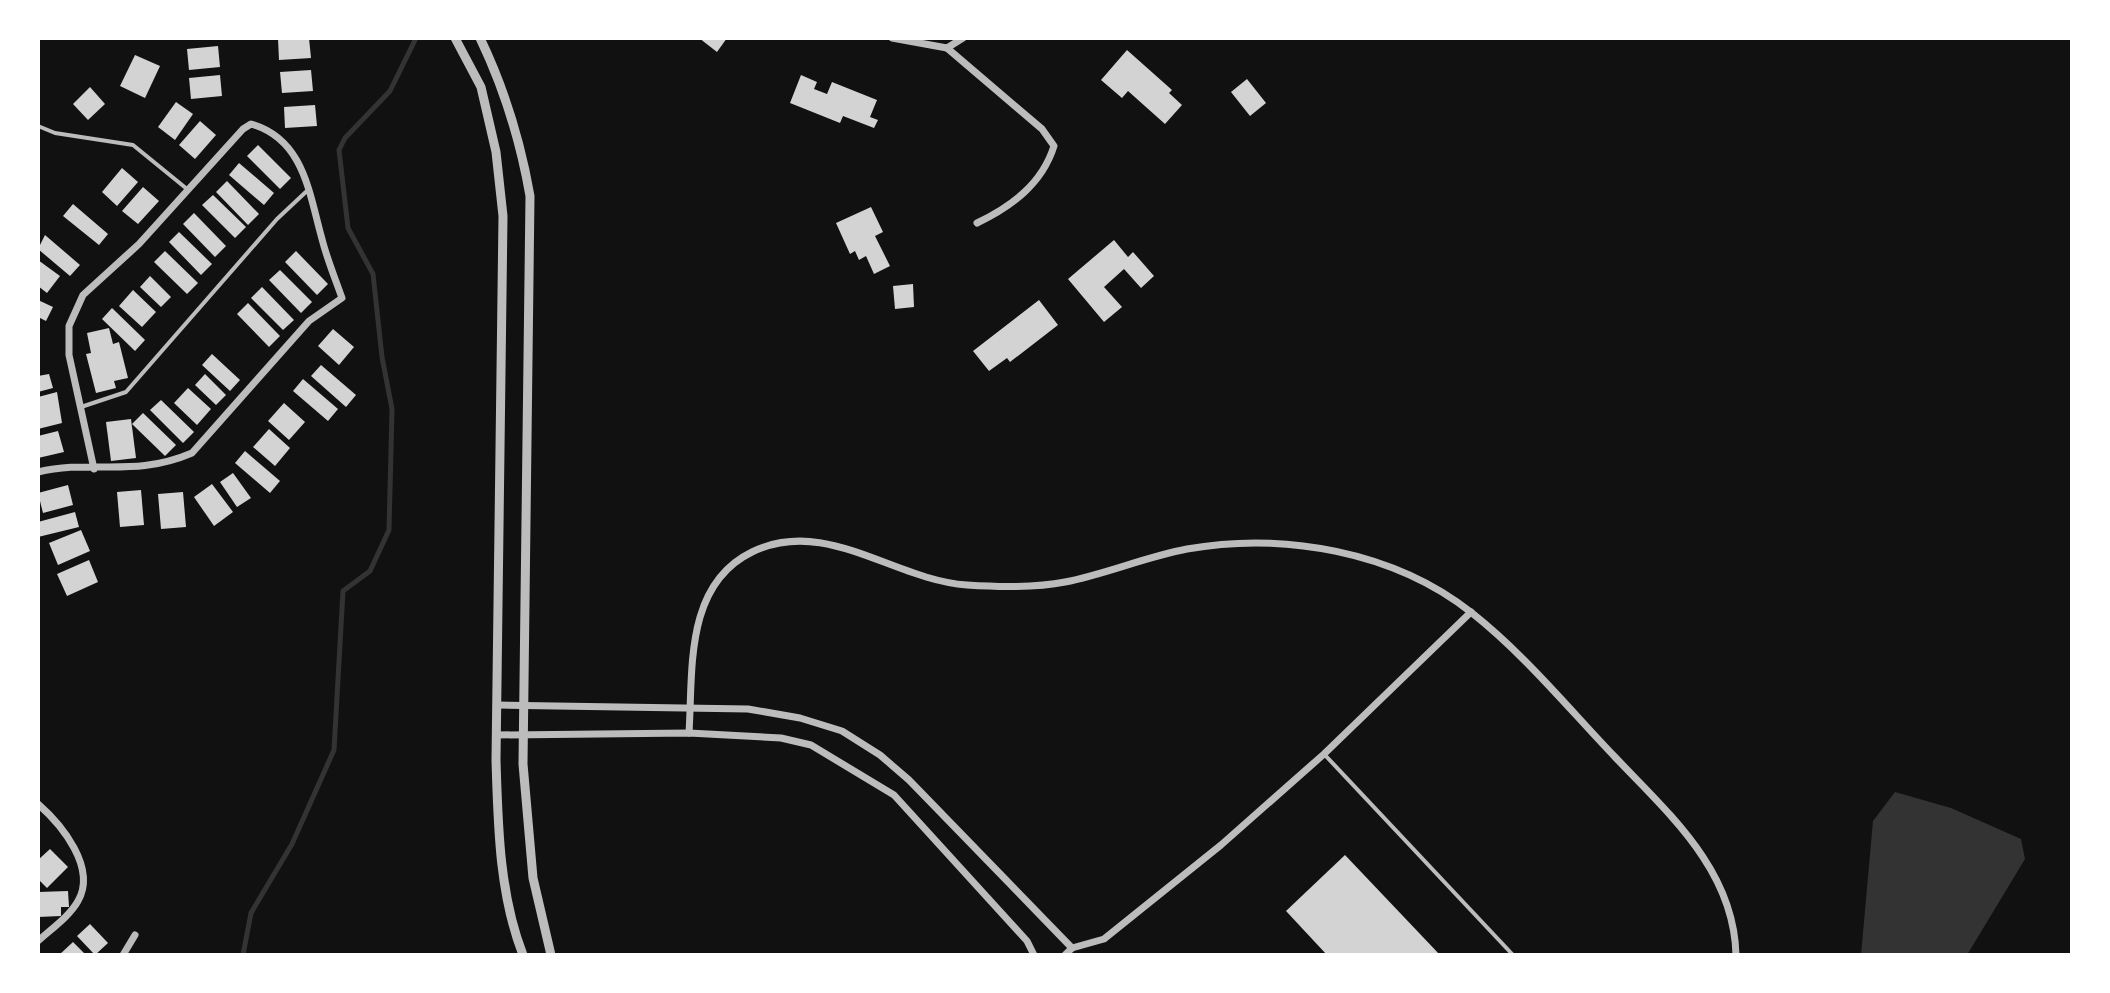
<svg xmlns="http://www.w3.org/2000/svg" width="2110" height="993" font-family="'Noto Serif',serif">
<rect width="100%" height="100%" fill="#111"/>
<!-- water -->
<polygon fill="#333" points="1895,792 1951,808 2021,839 2025,859 1967,955 1861,955 1873,821"/>
<g fill="none" stroke-linecap="round" stroke-linejoin="round">
<!-- stream -->
<polyline stroke="#333" stroke-width="5" points="243,955 251,913 292,844 334,750 343,591 370,571 389,530 392,409 382,357 373,274 348,228 339,150 345,138 390,91 416,38"/>
</g>
<!-- building -->
<g fill="#d3d3d3">
<polygon points="309,38 311,58 279,60 278,39"/>
<polygon points="699,38 727,38 717,52"/>
<polygon points="218,46 220,67 189,70 187,49"/>
<polygon points="1127,50 1172,90 1169,93 1182,105 1165,124 1128,91 1122,98 1101,80"/>
<polygon points="135,55 160,66 145,98 120,86"/>
<polygon points="311,70 313,91 282,93 280,72"/>
<polygon points="220,75 222,96 191,99 189,78"/>
<polygon points="801,75 817,82 814,89 827,94 832,82 877,100 870,117 878,120 874,128 843,116 840,123 790,103"/>
<polygon points="1247,79 1266,103 1250,116 1231,92"/>
<polygon points="90,87 105,104 88,120 73,104"/>
<polygon points="176,102 193,114 175,140 158,127"/>
<polygon points="315,105 317,126 285,128 284,107"/>
<polygon points="200,121 216,135 195,159 179,145"/>
<polygon points="258,145 291,178 280,189 247,156"/>
<polygon points="239,163 274,193 264,205 229,175"/>
<polygon points="122,168 138,182 117,206 102,192"/>
<polygon points="227,181 259,214 248,225 216,192"/>
<polygon points="143,187 159,201 138,224 122,211"/>
<polygon points="213,195 246,227 235,238 202,205"/>
<polygon points="73,204 108,234 99,245 63,216"/>
<polygon points="871,207 883,232 875,236 890,266 874,274 866,256 859,260 855,251 850,254 836,223"/>
<polygon points="194,213 226,246 215,257 183,224"/>
<polygon points="179,232 212,264 201,275 169,242"/>
<polygon points="45,235 80,265 70,276 38,249"/>
<polygon points="1114,240 1128,257 1133,252 1154,276 1141,288 1124,269 1104,287 1122,307 1104,322 1068,279"/>
<polygon points="165,251 198,283 187,294 154,262"/>
<polygon points="296,251 328,284 317,295 285,262"/>
<polygon points="38,260 60,276 47,293 38,286"/>
<polygon points="280,270 312,302 301,313 269,280"/>
<polygon points="150,276 171,297 161,307 140,287"/>
<polygon points="913,284 914,307 895,309 893,286"/>
<polygon points="262,287 294,320 283,330 251,298"/>
<polygon points="133,290 156,312 142,327 119,306"/>
<polygon points="38,300 53,307 46,321 38,317"/>
<polygon points="1039,300 1058,325 1010,362 1007,358 989,371 973,351"/>
<polygon points="248,303 280,336 269,347 237,314"/>
<polygon points="112,308 145,340 135,351 102,319"/>
<polygon points="109,328 113,344 119,342 128,378 114,381 116,388 96,393 86,354 91,353 87,333"/>
<polygon points="333,329 354,347 339,365 318,346"/>
<polygon points="212,354 240,380 230,391 202,365"/>
<polygon points="321,365 356,395 346,407 311,376"/>
<polygon points="49,374 53,388 38,392 38,376"/>
<polygon points="205,374 226,395 216,405 195,385"/>
<polygon points="303,379 338,409 328,421 293,391"/>
<polygon points="188,388 211,409 197,425 174,403"/>
<polygon points="57,392 62,423 38,429 38,397"/>
<polygon points="161,400 194,432 183,443 150,410"/>
<polygon points="284,403 305,422 289,440 268,421"/>
<polygon points="143,413 176,445 165,456 132,424"/>
<polygon points="131,419 136,458 111,461 106,422"/>
<polygon points="269,429 290,448 275,466 253,447"/>
<polygon points="58,431 64,452 38,458 38,436"/>
<polygon points="245,451 280,481 270,493 235,463"/>
<polygon points="233,473 251,498 237,507 220,482"/>
<polygon points="212,484 233,512 214,526 194,497"/>
<polygon points="68,485 73,505 43,513 38,493"/>
<polygon points="141,490 144,525 120,527 117,492"/>
<polygon points="183,492 186,527 161,529 158,494"/>
<polygon points="75,512 79,527 38,537 38,522"/>
<polygon points="81,530 90,551 58,565 49,543"/>
<polygon points="89,560 98,582 67,596 57,574"/>
<polygon points="50,849 68,867 47,888 38,879 38,860"/>
<polygon points="1345,855 1440,955 1327,955 1286,911"/>
<polygon points="68,891 69,907 61,907 61,916 38,917 38,892"/>
<polygon points="90,924 108,943 95,955 77,936"/>
<polygon points="73,942 86,955 59,955"/>
</g>
<g fill="none" stroke-linecap="round" stroke-linejoin="round">
<!-- service -->
<g stroke="#bcbcbc" stroke-width="4">
<polyline points="38,126 55,133 133,145 187,189"/>
<polyline points="81,407 126,392 277,219 309,189"/>
<polyline points="1324,754 1513,955"/>
</g>
<!-- minor -->
<g stroke="#bcbcbc" stroke-width="7">
<polyline points="892,38 947,48 963,38"/>
<path d="M947 48 1042 129 1054 146C1042 184 1012 206 977 223"/>
<path d="M38 472C92 459 134 478 192 453L309 321 342 298C335 278 327 259 322 239 309 193 304 139 251 124L243 129 139 244 83 295 69 326V355L94 469"/>
<polyline points="497,705 748,709 800,718 842,731 880,755 909,780 1072,948"/>
<path d="M689 733C693 671 684 585 752 552 826 516 893 580 967 585 998 587 1035 588 1065 582 1106 574 1145 557 1187 549 1283 532 1394 551 1472 613 1525 655 1569 709 1615 757 1669 814 1734 870 1736 955"/>
<polyline points="497,735 689,733 781,738 811,745 894,795 1027,941 1034,955"/>
<path d="M38 804C62 825 97 868 78 901 69 917 51 929 38 941"/>
<polyline points="123,955 135,935"/>
<polyline points="1065,955 1072,948 1104,939 1221,845 1324,754 1471,612"/>
</g>
<!-- tertiary -->
<g stroke="#bcbcbc" stroke-width="9">
<path d="M455 38 481 87 496 152 503 216 496 760C498 824 499 894 523 955"/>
<path d="M480 38C505 90 520 139 530 196L523 764 533 878 551 955"/>
</g>
</g>
<!-- border -->
<rect width="2110" height="993" fill="none" stroke="#ffffff" stroke-width="80"/>
</svg>
